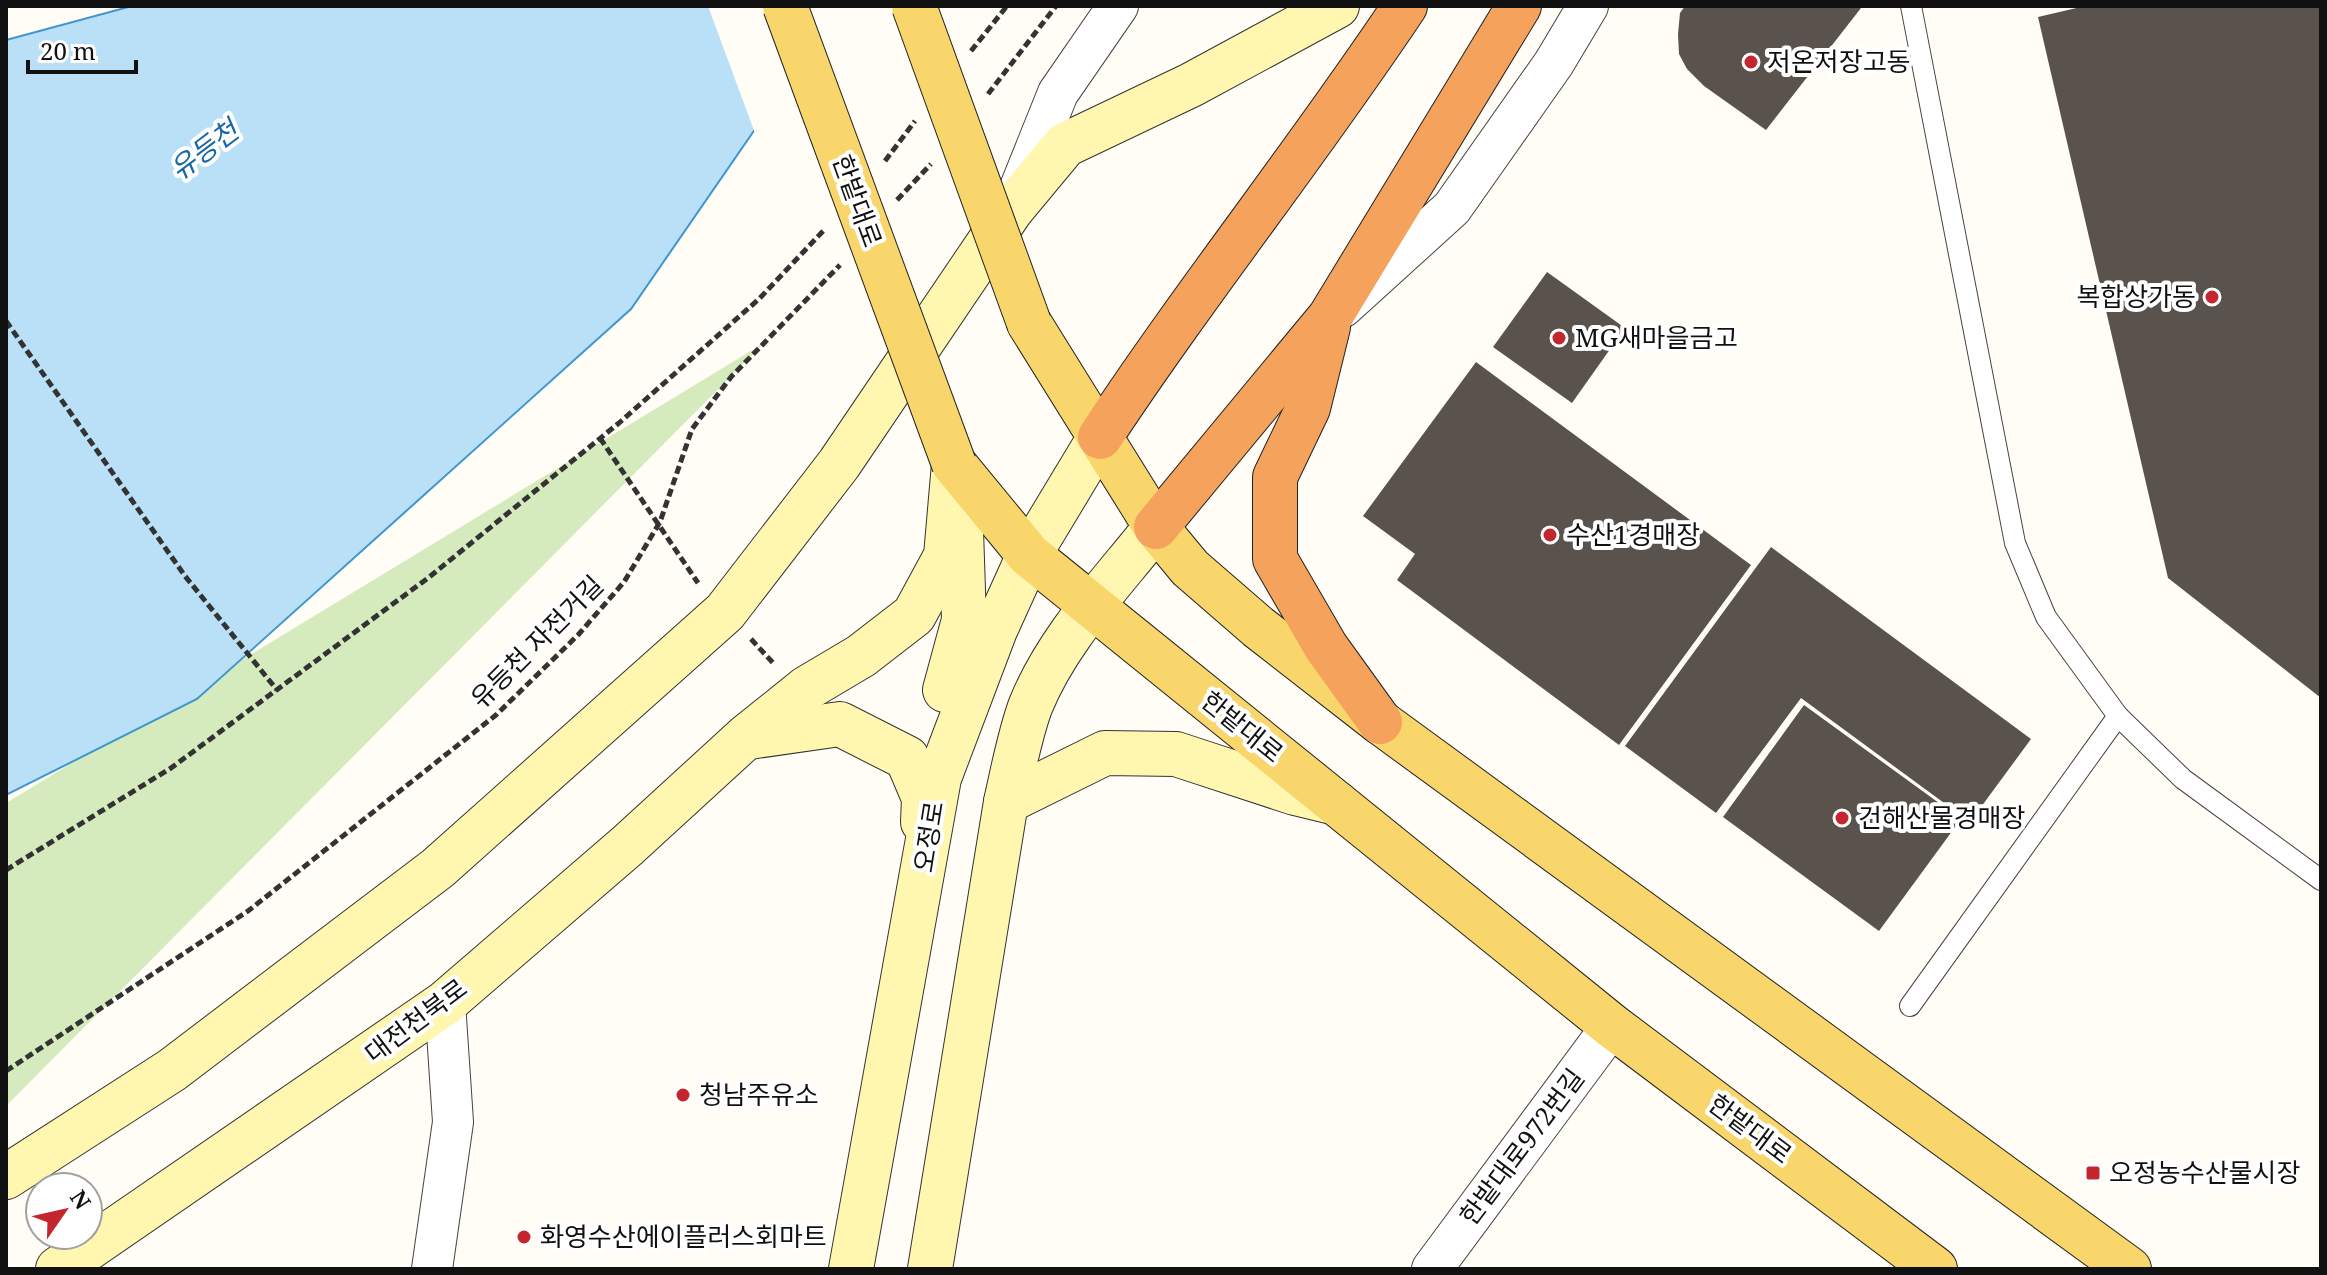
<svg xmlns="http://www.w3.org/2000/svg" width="2327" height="1275" font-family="'Noto Serif','Noto Sans KR',serif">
<rect width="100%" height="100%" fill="#fffdf5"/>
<!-- green -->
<polygon fill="#d5ebbd" points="764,343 6,1106 6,803"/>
<!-- water -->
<polygon fill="#b9e0f7" stroke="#3f96cf" stroke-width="2" points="132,6 840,6 631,309 197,699 6,795 6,40"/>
<!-- pier -->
<polygon fill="#fffdf5" points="708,6 844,6 756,136"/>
<!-- building -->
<g fill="#5a524d">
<polygon points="1685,6 1861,6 1861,8 1766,130 1704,86 1687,69 1679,54 1678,34 1680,13"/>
<polygon points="2085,6 2321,6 2321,698 2168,578 2038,17"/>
<polygon points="1547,272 1625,328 1572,403 1493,347"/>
<polygon points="1476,362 1751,565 1619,745 1397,580 1415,554 1363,516"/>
<polygon points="1771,547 2031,739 1970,822 1801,698 1716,813 1625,746"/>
<polygon points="1804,705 1961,819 1879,931 1723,817"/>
</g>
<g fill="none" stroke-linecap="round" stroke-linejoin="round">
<defs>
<g id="lane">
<polyline points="1911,6 2015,543 2046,617 2118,716 2183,779 2321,880"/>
<polyline points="1910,1006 2118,716"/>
</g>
<g id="street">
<polyline points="1017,195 1058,93 1118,6"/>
<polyline points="1343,307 1452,208 1554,63 1588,6"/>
<polyline points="432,1269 453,1122 445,1003"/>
<polyline points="1432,1269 1612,1026"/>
</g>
<g id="secondary">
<polyline points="945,690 964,620 961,530"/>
<polyline points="749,737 840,724 907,758 924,798 923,822"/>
<polyline points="1006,802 1105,753 1176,754 1295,793 1336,803"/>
<polyline points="6,1177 172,1070 438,868 725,612 839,464 1011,210 1065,145 1191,85 1337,6"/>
<polyline points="58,1269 445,1003 627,846 746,737 807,688 861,656 914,615 946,556 954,464"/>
<polyline points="851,1269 939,778 995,630 1029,555 1100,437"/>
<path d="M930 1269 1006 802C1013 771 1019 738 1030 707 1057 639 1112 583 1156 527"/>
</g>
<g id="primary">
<polyline points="1029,323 1156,527 1190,568 1258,627 1380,722 2129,1269"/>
<polyline points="954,464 1029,555 1612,1026 1935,1269"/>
</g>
<g id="highway">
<polyline points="1328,327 1308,408 1275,477 1275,559 1326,647 1380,722"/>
<path d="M1100 437C1197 290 1307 153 1405 6"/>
<polyline points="1156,527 1330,317 1519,6"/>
</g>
</defs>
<!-- lane casing -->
<use href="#lane" stroke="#444" stroke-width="22"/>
<!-- street casing -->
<use href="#street" stroke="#444" stroke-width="42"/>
<!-- secondary casing -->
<use href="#secondary" stroke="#333" stroke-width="46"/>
<!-- primary casing -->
<use href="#primary" stroke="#222" stroke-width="46"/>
<!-- highway casing -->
<use href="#highway" stroke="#222" stroke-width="46"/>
<!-- path -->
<g stroke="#333" stroke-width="5" stroke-dasharray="8 4" stroke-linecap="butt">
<polyline points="971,51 1007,6"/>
<polyline points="988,94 1056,6"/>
<polyline points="885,161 915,121"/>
<polyline points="897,200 931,164"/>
<polyline points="6,321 185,576 277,690"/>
<polyline points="600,438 698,583"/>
<polyline points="751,639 774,664"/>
<polyline points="6,870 171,768 428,578 619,423 759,299 825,229"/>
<polyline points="6,1071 248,911 496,715 578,635 624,582 660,522 692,429 731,377 840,265"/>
</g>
<!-- lane -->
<use href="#lane" stroke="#fff" stroke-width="20"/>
<!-- street -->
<use href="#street" stroke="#fff" stroke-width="40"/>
<!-- secondary -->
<use href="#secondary" stroke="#fff6b0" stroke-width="44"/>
<!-- primary -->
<use href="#primary" stroke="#f9d66b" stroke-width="44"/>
<!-- highway -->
<use href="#highway" stroke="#f5a25d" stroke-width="44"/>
<defs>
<g id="primary-bridge">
<polyline points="785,6 954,464"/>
<polyline points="914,6 1029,323"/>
</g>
</defs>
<!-- primary-bridge casing -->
<use href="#primary-bridge" stroke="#222" stroke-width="46" stroke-linecap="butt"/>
<!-- primary-bridge -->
<use href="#primary-bridge" stroke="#f9d66b" stroke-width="44"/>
</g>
<!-- markers -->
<g fill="#c4262e" stroke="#fff" stroke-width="3">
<circle cx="1751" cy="62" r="8"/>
<circle cx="2212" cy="297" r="8"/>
<circle cx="1559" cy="338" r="8"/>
<circle cx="1550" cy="535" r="8"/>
<circle cx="1842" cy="818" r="8"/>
<circle cx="683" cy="1095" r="8"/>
<rect x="2085" y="1165" width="16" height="16" rx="4"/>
<circle cx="524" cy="1237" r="8"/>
</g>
<g text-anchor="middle" stroke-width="8" stroke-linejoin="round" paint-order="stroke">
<!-- poi labels -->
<g font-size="26" fill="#111" stroke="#fff" text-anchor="start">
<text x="1767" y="71">저온저장고동</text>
<text x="2196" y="306" text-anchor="end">복합상가동</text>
<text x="1575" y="347">MG새마을금고</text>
<text x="1566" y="544">수산1경매장</text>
<text x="1858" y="827">건해산물경매장</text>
<text x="699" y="1104">청남주유소</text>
<text x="2109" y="1182">오정농수산물시장</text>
<text x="540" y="1246">화영수산에이플러스회마트</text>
</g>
<!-- street labels -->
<g font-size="26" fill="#111" stroke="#fff">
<text transform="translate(857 201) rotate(70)" y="9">한밭대로</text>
<text transform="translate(537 642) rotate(-45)" y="9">유등천 자전거길</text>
<text transform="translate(1242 727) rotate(39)" y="9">한밭대로</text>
<text transform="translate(929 837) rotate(-81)" y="9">오정로</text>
<text transform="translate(416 1021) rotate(-37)" y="9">대전천북로</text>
<text transform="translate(1750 1129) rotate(37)" y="9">한밭대로</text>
<text transform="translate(1522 1147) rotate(-53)" y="9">한밭대로972번길</text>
</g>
<!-- water labels -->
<g font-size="28" font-style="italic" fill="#1768a6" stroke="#fff">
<text transform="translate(204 150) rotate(-37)" y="10">유등천</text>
</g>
</g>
<!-- border -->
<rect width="2327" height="1275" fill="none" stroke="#111111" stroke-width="16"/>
<!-- north arrow -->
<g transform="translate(64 1211) rotate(56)"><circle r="38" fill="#ffffff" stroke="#a0a0a0" stroke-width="2"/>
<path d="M0-6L14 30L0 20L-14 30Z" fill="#c4262e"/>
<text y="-12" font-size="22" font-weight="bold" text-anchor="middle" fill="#111111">N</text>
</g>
<!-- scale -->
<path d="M28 60v12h108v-12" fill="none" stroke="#111111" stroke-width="4"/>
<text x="40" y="60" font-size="24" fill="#111111" stroke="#ffffff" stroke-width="6" paint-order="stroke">20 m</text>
</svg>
